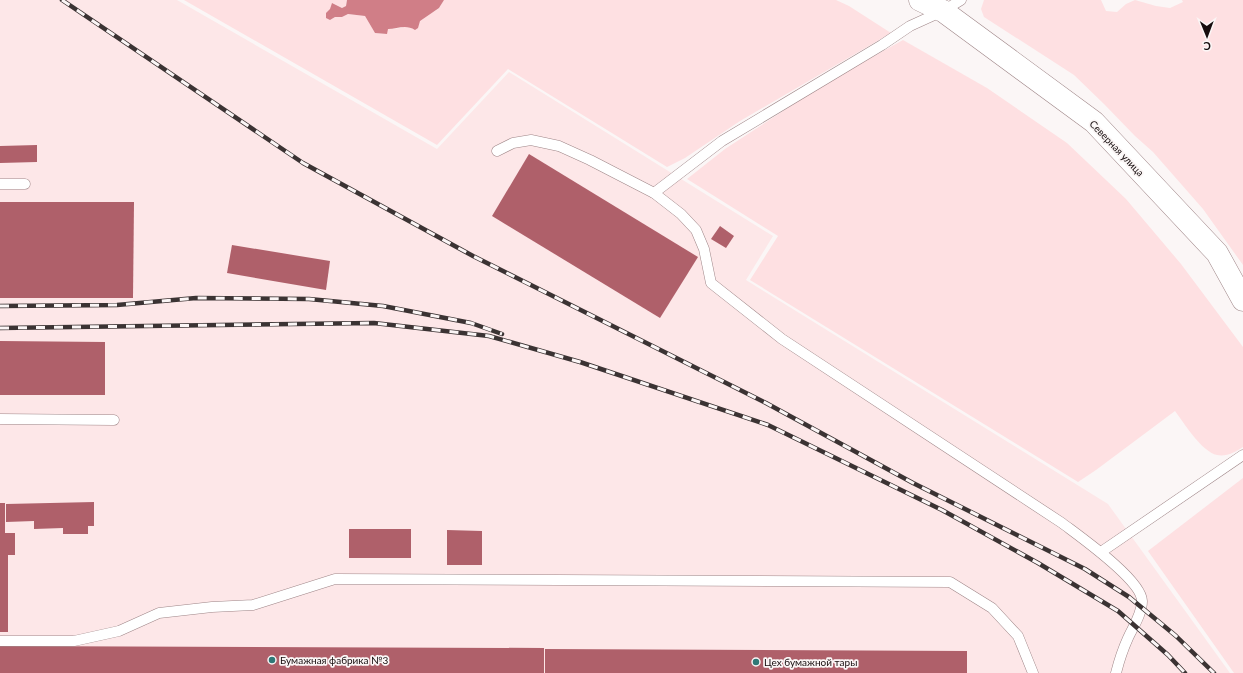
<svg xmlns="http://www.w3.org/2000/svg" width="1243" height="673" font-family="Lato,sans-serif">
<rect width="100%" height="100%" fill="#fbf6f6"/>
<!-- built -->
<polygon fill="#fde7e8" points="0,0 177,0 437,149 509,72 773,236 746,280 1108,504 1230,673 0,673"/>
<!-- green -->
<g fill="#fee0e2">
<path d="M184 0H347L346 6 342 8 332 3 330 20 335 17H342L348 14 365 16 375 33 387 34V29C406 29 416 23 431 13 433 12 437 10 439 8 441 6 442 2 444 0H836L849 6 891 33 740 121 685 158 667 167 508 69 437 145Z"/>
<polygon points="984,0 1101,0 1106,11 1117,12 1126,4 1135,0 1156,6 1170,8 1183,2 1182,0 1243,0 1243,265 1203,209 1153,152 1135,136 1104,104 1074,75 984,17 981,9"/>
<path d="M903 40 987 88 1067 143 1126 199 1181 264 1243 347V447C1236 452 1226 457 1217 455 1202 452 1184 423 1175 411L1096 470 1078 482 750 280 778 236 687 179 725 149 829 81Z"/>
<polygon points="1243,478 1243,673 1234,673 1148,551"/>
</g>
<!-- water -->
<path fill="#d07e87" d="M347 0H444L439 8 420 21 418 28 415 30C406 24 397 29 388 29L387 34 375 33 365 16 348 14 342 17H335L330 20 326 18V13L330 9 332 3 342 8 346 6Z"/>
<!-- building -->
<g fill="#af606a">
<polygon points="37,145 37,162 0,163 0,146"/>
<polygon points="529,154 698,257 660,318 492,216"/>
<polygon points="0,202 134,202 133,298 0,298"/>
<polygon points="720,226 734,236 726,248 711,239"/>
<polygon points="232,245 330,261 326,290 227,273"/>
<polygon points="0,341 105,342 105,395 0,395"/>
<polygon points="94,502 94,526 88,526 88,534 63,534 63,528 34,529 34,521 6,522 6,504"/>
<polygon points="0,503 5,503 5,533 15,533 15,555 8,555 8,632 0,632"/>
<rect x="349" y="529" width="62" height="29"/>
<polygon points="447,530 482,531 482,565 447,565"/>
<polygon points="0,646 544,648 544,673 0,673"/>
<polygon points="545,649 967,651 967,673 545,673"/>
</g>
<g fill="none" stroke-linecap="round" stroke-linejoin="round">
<defs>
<g id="service">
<path d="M497 151 513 143 531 140 559 146 590 160 654 193 681 214 696 230 704 249 711 283 782 339 1062 523C1079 536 1142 580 1142 601 1142 614 1133 627 1128 638 1123 649 1119 661 1116 673"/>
<polyline points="0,184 25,184"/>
<polyline points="654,193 722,141 882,45 910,26 943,11 961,0"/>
<polyline points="0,419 114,420"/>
<polyline points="1101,552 1243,455"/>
<polyline points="0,641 74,641 119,631 159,613 212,607 253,605 335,579 950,582 992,608 1018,636 1033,673"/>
</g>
<polyline id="tertiary" points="920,0 943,11 1094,122 1217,253 1243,300"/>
</defs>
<!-- service casing -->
<use href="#service" stroke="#9e8587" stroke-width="11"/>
<!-- tertiary casing -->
<use href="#tertiary" stroke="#9e8587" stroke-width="23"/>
<!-- service -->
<use href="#service" stroke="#fff" stroke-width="10"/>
<!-- tertiary -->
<use href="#tertiary" stroke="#fff" stroke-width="22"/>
<defs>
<g id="rail">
<polyline points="62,0 303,163 473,256 766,403 913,483 1085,569 1129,597 1176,636 1214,673"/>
<polyline points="0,306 117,305 196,298 309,299 383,306 471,323 502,334"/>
<polyline points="0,328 374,323 489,336 580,362 768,425 942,510 1038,563 1118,611 1168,655 1185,673"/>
</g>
</defs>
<!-- rail casing -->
<use href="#rail" stroke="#3b3333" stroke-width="4.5"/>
<!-- rail -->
<use href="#rail" stroke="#fbf6f6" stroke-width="3" stroke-dasharray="9" stroke-linecap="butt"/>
</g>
<!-- markers -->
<g fill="#2f7877" stroke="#fbf6f6" stroke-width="1.5">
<circle cx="272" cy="660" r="4"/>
<circle cx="756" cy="662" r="4"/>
</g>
<g text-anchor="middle" stroke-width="3.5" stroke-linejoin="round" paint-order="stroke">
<!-- street labels -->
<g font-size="10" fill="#160d0e" stroke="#fbf6f6">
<text transform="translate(1117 148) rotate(46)" y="4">Северная улица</text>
</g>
<!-- poi labels -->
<g font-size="10" fill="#160d0e" stroke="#fbf6f6" text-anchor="start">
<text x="280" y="664">Бумажная фабрика №3</text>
<text x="764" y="666">Цех бумажной тары</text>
</g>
</g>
<!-- north arrow -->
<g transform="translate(1207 36) rotate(179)" stroke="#fbf6f6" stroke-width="3" paint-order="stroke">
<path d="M0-3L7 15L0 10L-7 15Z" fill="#160d0e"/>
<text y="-6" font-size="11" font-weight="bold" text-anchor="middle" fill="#160d0e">С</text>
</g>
</svg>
